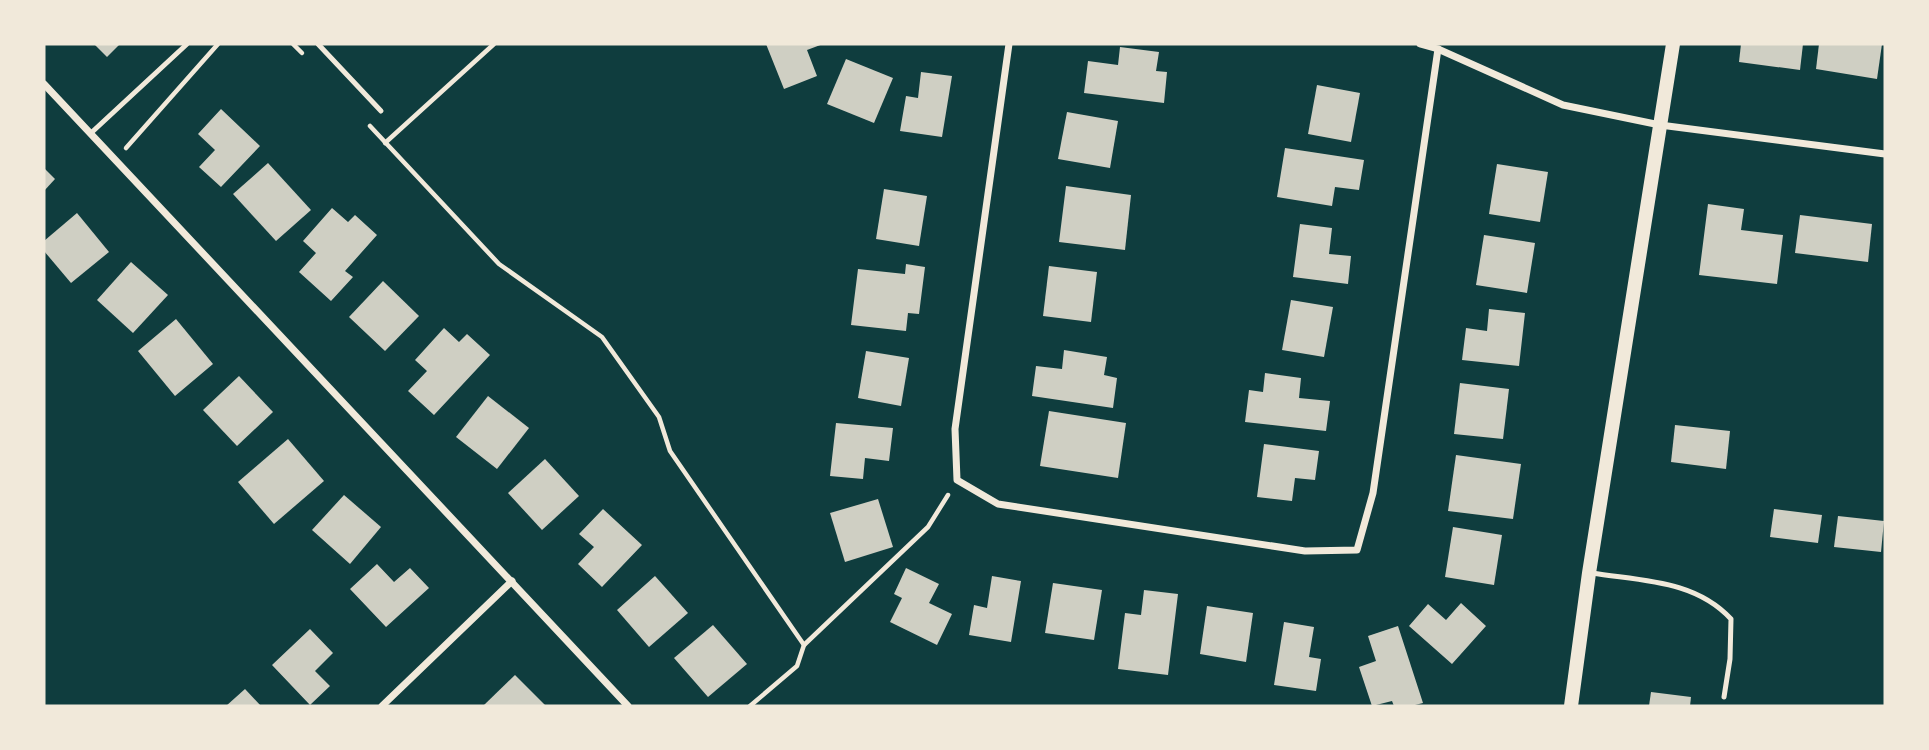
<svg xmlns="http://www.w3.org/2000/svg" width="1929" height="750" font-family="Cabin,sans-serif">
<rect width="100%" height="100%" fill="#0f3d3e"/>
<!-- building -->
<g fill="#cfcfc3">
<polygon points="94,44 120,44 107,57"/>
<polygon points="766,44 823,44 807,50 817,76 784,89"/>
<polygon points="1741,44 1803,44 1800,70 1739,62"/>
<polygon points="1819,44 1882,44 1877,79 1816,69"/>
<polygon points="1120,47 1159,52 1156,71 1167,72 1164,103 1084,93 1088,61 1118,65"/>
<polygon points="846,59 893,78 874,123 827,104"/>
<polygon points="921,72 952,76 942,137 900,131 906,96 918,98"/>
<polygon points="1317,85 1360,93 1351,142 1308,134"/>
<polygon points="221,109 260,146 221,187 199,167 215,150 198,134"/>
<polygon points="1067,112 1118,121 1110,168 1058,159"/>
<polygon points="1285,148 1364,160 1359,190 1335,187 1332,206 1277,197"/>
<polygon points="268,163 311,210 276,241 233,194"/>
<polygon points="1497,164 1548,172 1540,222 1489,214"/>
<polygon points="44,168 55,179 44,191"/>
<polygon points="1066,186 1131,195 1125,250 1059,242"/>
<polygon points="884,189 927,196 919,246 876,239"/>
<polygon points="1708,204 1744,209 1741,230 1783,235 1777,284 1699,275"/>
<polygon points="332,208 348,222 355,215 377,235 345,271 353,277 331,301 299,272 316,253 303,241"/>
<polygon points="77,213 109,252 71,283 44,251 44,241"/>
<polygon points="1800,215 1872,224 1868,262 1795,253"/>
<polygon points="1300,224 1332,228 1329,254 1351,256 1348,284 1293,277"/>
<polygon points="1484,235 1535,243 1527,293 1476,285"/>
<polygon points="131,262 168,295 133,333 97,300"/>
<polygon points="906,264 925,267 919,314 908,313 906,331 851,325 858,269 905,274"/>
<polygon points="1049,266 1097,272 1091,322 1043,316"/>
<polygon points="383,281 419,316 385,351 349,317"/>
<polygon points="1291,300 1333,307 1324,357 1282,350"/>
<polygon points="1489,309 1525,313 1519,366 1462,360 1466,328 1487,331"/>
<polygon points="176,319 213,364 175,396 138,351"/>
<polygon points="444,328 459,342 467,334 490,355 434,415 408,391 427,371 415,360"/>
<polygon points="1064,350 1107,357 1104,375 1117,378 1113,408 1032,396 1036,366 1062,369"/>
<polygon points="866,351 909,358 901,406 858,398"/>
<polygon points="1265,373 1301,378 1299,398 1330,401 1326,431 1245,422 1249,390 1263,392"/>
<polygon points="239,376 273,412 237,446 203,410"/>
<polygon points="1460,383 1509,389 1503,439 1454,434"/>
<polygon points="488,396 529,428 497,469 456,437"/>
<polygon points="1049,411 1126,423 1118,478 1040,466"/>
<polygon points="836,423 893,428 889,461 865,458 863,479 830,476"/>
<polygon points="1675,425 1730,431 1726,469 1671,462"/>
<polygon points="288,439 324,481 274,524 238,482"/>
<polygon points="1264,444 1319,451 1315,480 1295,478 1292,501 1257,497"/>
<polygon points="1456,455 1521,464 1513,519 1448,511"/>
<polygon points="545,459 579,496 542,530 508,493"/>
<polygon points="344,495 381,527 350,564 312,530"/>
<polygon points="878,499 893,547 845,562 830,513"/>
<polygon points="603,509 642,545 602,587 578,564 594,547 579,534"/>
<polygon points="1774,509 1822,515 1818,543 1770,537"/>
<polygon points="1838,516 1884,521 1881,552 1834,547"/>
<polygon points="1453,527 1502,535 1494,585 1445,577"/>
<polygon points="377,564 394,582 410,568 429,588 386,627 350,589"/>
<polygon points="906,568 939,584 929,603 952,614 937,645 890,622 902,598 894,594"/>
<polygon points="655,576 688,613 649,647 617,610"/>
<polygon points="992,576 1021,581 1011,642 969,635 974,605 987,608"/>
<polygon points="1053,583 1102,590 1094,640 1045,633"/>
<polygon points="1144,590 1178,594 1168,675 1118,669 1125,613 1141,615"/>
<polygon points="1461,603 1486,626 1452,664 1409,626 1428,604 1446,620"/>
<polygon points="1207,606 1253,613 1246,662 1200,654"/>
<polygon points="1284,622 1314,627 1309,657 1321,659 1316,691 1274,685"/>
<polygon points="713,625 747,664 708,697 674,658"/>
<polygon points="1398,626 1423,703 1411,706 1394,706 1392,701 1372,706 1359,667 1376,661 1368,636"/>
<polygon points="310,629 333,653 315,671 330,686 310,705 272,665"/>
<polygon points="515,675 546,706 483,706"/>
<polygon points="245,689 261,706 226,706"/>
<polygon points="1651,692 1691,697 1690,706 1649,706"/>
</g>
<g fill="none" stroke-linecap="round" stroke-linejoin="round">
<!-- path -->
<g stroke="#f1e9da" stroke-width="4.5">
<polyline points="293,44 302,53"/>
<polyline points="370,126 499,264 602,337 659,417 670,451 804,645"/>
<polyline points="385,143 494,44"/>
<polyline points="126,148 218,44"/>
<polyline points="750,706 797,666 804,645 928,527 948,495"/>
</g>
<!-- service -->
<g stroke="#f1e9da" stroke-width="5">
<polyline points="318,44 381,111"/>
<polyline points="91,133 187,44"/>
<path d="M1592 573C1642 581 1695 580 1731 619L1730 659 1724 697"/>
</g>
<!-- minor -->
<g stroke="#f1e9da" stroke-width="7">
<polyline points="1009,44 955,429 957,480 998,504 1305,551 1357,550 1373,493 1438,49"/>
<polyline points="1420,44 1438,49 1563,105 1660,125 1885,154"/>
<polyline points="44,84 628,706"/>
<polyline points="382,706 512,581"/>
</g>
<!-- secondary -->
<polyline stroke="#f1e9da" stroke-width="14" points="1571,706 1589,573 1673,44"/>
</g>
<!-- border -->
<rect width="1929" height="750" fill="none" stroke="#f1e9da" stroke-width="91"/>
</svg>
